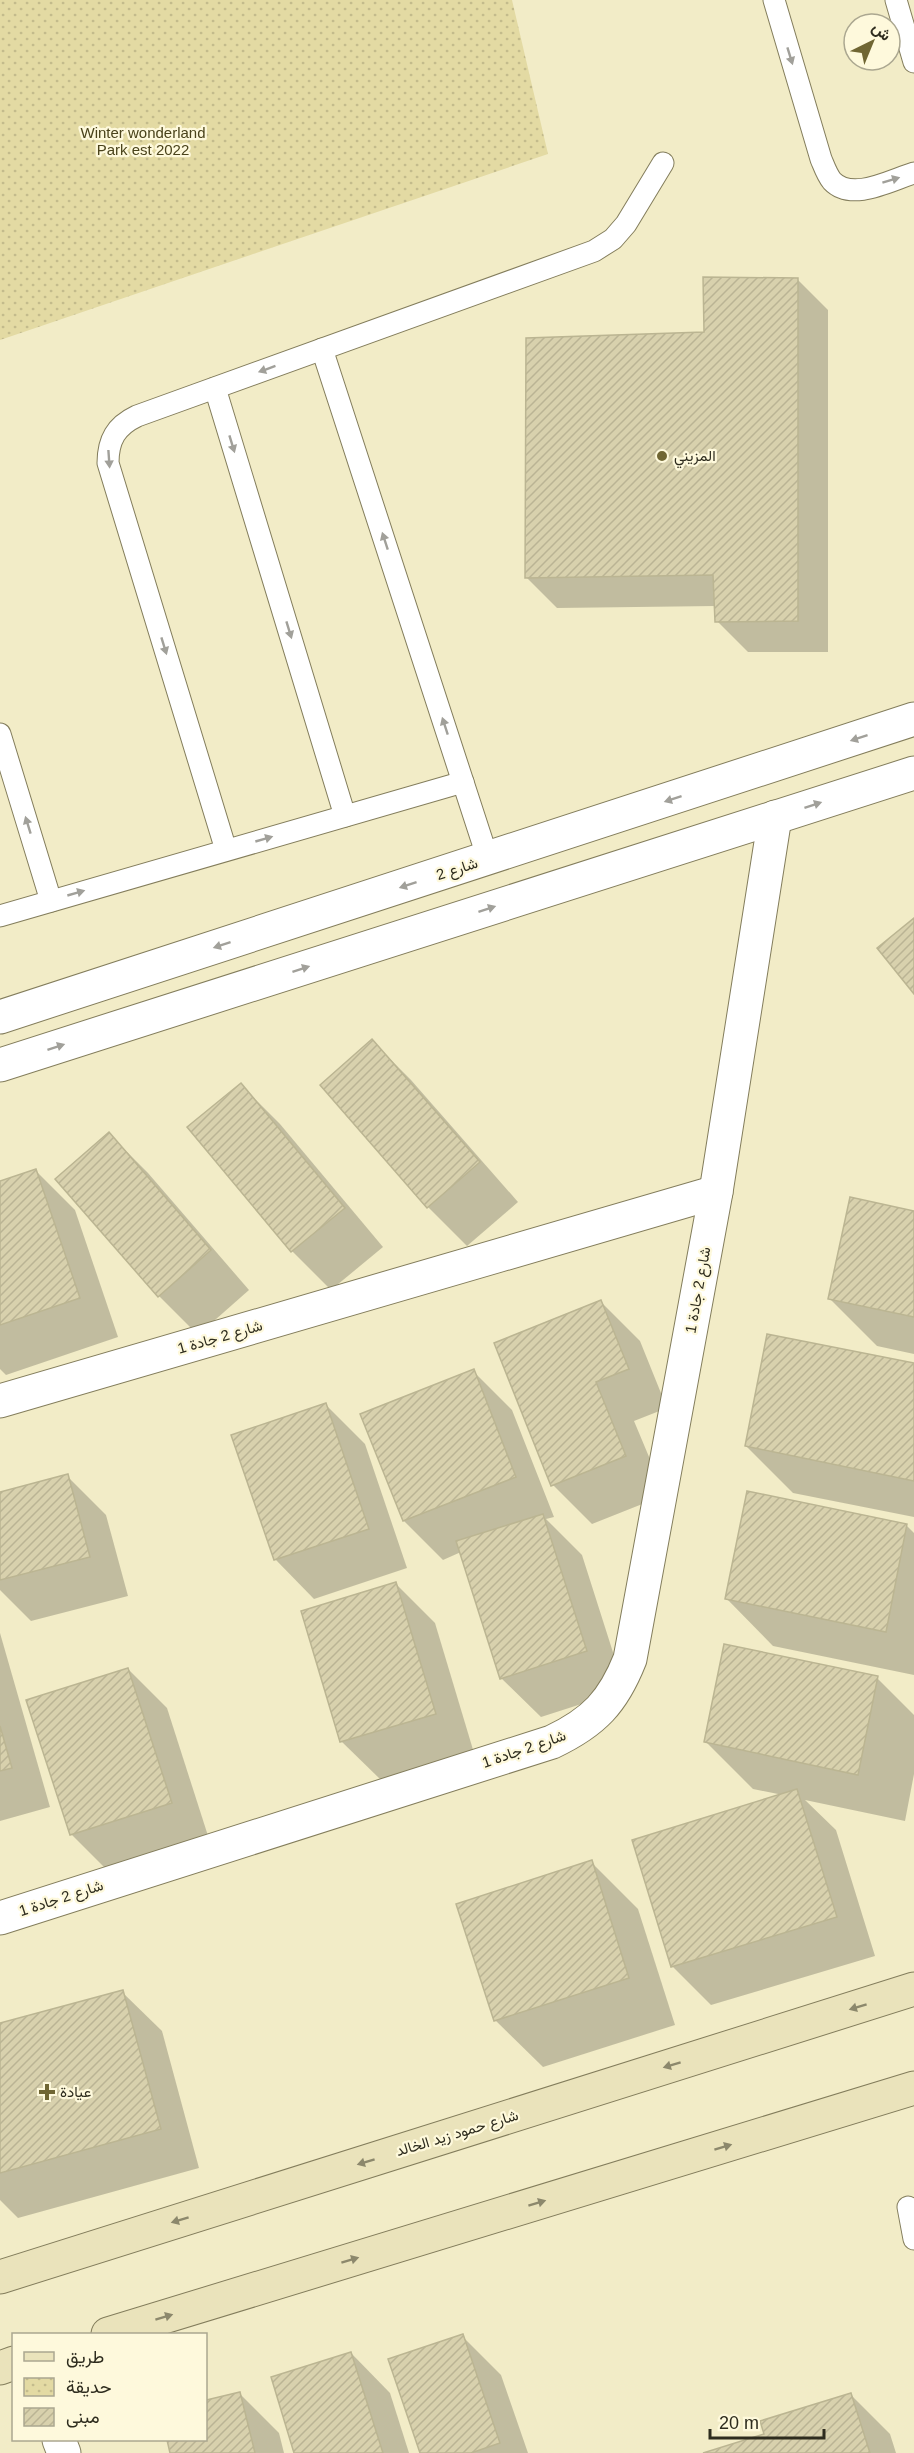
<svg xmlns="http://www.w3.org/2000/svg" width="914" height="2453" font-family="Arial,Vazirmatn,sans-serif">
<defs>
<pattern id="park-dots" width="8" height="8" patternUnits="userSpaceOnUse" patternTransform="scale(1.5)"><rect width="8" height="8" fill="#e3daa3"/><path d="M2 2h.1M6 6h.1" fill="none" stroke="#c3bb8c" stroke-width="1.8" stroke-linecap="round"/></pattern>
<pattern id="building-hatch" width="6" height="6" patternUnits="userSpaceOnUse" patternTransform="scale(1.5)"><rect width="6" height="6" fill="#d8d1ad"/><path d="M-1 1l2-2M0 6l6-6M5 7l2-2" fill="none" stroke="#bab494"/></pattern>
</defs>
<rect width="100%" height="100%" fill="#f2ecc7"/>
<!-- park -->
<polygon fill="url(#park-dots)" points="0,0 512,0 548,154 0,340"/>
<!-- shadow -->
<g fill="#0003">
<polygon points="797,279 828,310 828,652 748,652 717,621 716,606 557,608 526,577 706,333"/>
<polygon points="372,1041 411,1080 518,1202 467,1246 428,1207 322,1085"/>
<polygon points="241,1085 280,1124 383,1247 331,1290 292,1251 190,1127"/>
<polygon points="109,1134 148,1173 249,1290 198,1335 159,1296"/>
<polygon points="36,1171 75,1210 118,1337 6,1375 0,1369 0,1183"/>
<polygon points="914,1212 914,1354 877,1346 830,1299"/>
<polygon points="601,1302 640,1341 667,1408 634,1421 665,1495 592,1524 553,1485"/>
<polygon points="914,1365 914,1517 793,1493 746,1446"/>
<polygon points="473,1371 512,1410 554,1517 546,1519 582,1555 625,1690 541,1717 501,1678 461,1552 443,1560 404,1521"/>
<polygon points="326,1405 365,1444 407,1568 314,1599 275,1559"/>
<polygon points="67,1476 106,1515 128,1596 31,1621 0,1590 0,1493"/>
<polygon points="907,1526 914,1533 914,1675 773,1646 726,1598"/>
<polygon points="396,1584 435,1623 474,1753 381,1780 341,1741"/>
<polygon points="0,1633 50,1807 0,1821"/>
<polygon points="128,1669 167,1708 210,1842 110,1873 71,1834"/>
<polygon points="877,1678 914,1715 914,1774 905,1821 805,1800 836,1830 875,1956 711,2005 672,1966 783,1795 753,1789 706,1742"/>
<polygon points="591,1862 638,1909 675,2025 543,2067 495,2020"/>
<polygon points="122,1992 162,2031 199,2168 18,2218 0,2200 0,2025"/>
<polygon points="462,2336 501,2375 528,2453 422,2453"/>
<polygon points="351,2353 390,2393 409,2453 296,2453"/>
<polygon points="239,2393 279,2433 284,2453 172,2453 169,2440 206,2440 206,2402"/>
<polygon points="851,2395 890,2434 896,2453 708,2453 766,2435"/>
</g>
<!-- building -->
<g fill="url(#building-hatch)" stroke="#bbb592" stroke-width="1.5">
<polygon points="703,277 798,278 798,621 715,622 713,575 525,578 526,338 704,332"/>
<polygon points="914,918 914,994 877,948"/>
<polygon points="372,1039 480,1162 427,1208 320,1085"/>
<polygon points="241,1083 345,1208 291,1252 187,1127"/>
<polygon points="109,1132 211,1250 158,1297 55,1179"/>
<polygon points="36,1169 80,1298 0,1325 0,1181"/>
<polygon points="850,1197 914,1211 914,1317 828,1299"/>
<polygon points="601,1300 629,1369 596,1382 626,1456 551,1486 494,1343"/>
<polygon points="767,1334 914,1363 914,1481 745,1446"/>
<polygon points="474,1369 516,1477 403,1521 360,1414"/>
<polygon points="326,1403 369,1529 274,1560 231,1435"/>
<polygon points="68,1474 90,1557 0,1580 0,1492"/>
<polygon points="747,1491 907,1524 886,1632 725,1599"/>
<polygon points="543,1514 587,1651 500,1679 456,1541"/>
<polygon points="396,1582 436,1714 340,1742 301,1611"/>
<polygon points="724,1644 878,1676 858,1775 704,1742"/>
<polygon points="128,1668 172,1803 70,1835 26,1700"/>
<polygon points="0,1726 12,1768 0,1771"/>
<polygon points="797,1789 837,1917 671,1967 632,1840"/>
<polygon points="592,1860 629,1978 494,2021 456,1904"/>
<polygon points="123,1990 161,2129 0,2173 0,2023"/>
<polygon points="463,2334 500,2443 471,2453 420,2453 388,2359"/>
<polygon points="351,2352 383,2453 294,2453 271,2377"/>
<polygon points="240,2392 255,2453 170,2453 167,2440 206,2440 206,2400"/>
<polygon points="851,2393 870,2453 703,2453 764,2434 760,2421"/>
</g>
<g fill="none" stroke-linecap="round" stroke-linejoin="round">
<defs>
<g id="lane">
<path d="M774 0 821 159C824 166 827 175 832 181 852 202 891 180 914 173"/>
<polyline points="896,0 914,62"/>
<polyline points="322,349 488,859"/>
<polyline points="215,388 345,816"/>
<polyline points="0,734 51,901"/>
<path d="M226 850 108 463C108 440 116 426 137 416L594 251 613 239 626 224 663 163"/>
<polyline points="0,916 463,782"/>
<polyline points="908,2207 914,2239"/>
</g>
<g id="street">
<polyline points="0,1017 914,719"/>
<polyline points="0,1065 914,773"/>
<polyline points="0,1401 716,1192"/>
<path d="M0 1918 552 1742C594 1722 613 1702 630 1659L716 1192 775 817"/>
<polyline points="59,2440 64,2453"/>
</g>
<g id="secondary">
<polyline points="0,2277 914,1989"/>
<polyline points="108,2334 914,2088"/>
<polyline points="0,2368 14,2363"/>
</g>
</defs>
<!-- lane casing -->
<use href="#lane" stroke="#837d5c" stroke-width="23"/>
<!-- street casing -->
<use href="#street" stroke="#837d5c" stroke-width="35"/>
<!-- secondary casing -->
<use href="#secondary" stroke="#837d5c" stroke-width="35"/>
<!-- lane -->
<use href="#lane" stroke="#fff" stroke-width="21"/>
<!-- street -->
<use href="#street" stroke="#fff" stroke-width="33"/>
<!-- secondary -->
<use href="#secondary" stroke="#eae3bb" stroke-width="33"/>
</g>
<!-- one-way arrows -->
<defs><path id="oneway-solid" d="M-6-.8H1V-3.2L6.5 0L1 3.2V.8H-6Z" transform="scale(1.5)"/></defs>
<g fill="#a1a09a">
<use href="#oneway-solid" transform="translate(790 56) rotate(73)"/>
<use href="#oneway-solid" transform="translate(891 180) rotate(-17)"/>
<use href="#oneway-solid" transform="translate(267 369) rotate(160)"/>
<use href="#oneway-solid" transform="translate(232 444) rotate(73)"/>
<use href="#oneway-solid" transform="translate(109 459) rotate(86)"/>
<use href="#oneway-solid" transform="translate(385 541) rotate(-108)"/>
<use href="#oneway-solid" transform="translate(289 630) rotate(73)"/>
<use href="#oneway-solid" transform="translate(164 646) rotate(73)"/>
<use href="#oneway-solid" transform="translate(445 726) rotate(-108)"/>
<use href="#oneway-solid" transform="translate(859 738) rotate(162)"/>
<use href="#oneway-solid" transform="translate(673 799) rotate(162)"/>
<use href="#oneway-solid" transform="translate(813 805) rotate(-18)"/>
<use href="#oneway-solid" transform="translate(28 825) rotate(-107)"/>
<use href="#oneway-solid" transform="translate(264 839) rotate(-16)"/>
<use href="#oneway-solid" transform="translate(408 885) rotate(162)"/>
<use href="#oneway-solid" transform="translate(76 893) rotate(-16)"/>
<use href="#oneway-solid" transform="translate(487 909) rotate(-18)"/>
<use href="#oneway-solid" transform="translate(222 945) rotate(162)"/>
<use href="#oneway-solid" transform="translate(301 969) rotate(-18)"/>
<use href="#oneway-solid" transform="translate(56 1047) rotate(-18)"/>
</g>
<g fill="#8c886c">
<use href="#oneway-solid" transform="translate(858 2007) rotate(163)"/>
<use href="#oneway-solid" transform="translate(672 2065) rotate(163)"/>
<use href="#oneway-solid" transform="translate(723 2147) rotate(-17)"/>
<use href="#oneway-solid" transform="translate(366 2162) rotate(163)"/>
<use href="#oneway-solid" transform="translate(537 2203) rotate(-17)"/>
<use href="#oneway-solid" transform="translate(180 2220) rotate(163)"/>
<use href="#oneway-solid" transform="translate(350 2260) rotate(-17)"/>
<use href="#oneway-solid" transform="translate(164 2317) rotate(-17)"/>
</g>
<!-- markers -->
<g fill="#706633" stroke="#fef9dc" stroke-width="2">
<circle cx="662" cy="456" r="6"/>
<path d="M44 2083h6v6h6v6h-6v6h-6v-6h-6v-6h6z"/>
</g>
<g text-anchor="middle" stroke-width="4.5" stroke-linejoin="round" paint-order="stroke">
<!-- park labels -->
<g font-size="15" fill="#4a431b" stroke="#fef9dc">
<text x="143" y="138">Winter wonderland<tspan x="143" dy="17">Park est 2022</tspan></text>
</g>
<!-- poi labels -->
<g font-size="15" fill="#2e2c1e" stroke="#fef9dc" text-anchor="start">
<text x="674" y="461">المزيني</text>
<text x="60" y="2097">عيادة</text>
</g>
<!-- street labels -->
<g font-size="15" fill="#2e2c1e" stroke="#fef9dc">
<text transform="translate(457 869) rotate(-18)" y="5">شارع 2</text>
<text transform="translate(698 1290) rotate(-80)" y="5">شارع 2 جادة 1</text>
<text transform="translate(220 1337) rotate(-16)" y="5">شارع 2 جادة 1</text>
<text transform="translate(524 1749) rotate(-19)" y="5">شارع 2 جادة 1</text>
<text transform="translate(61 1898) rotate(-18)" y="5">شارع 2 جادة 1</text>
<text transform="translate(457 2133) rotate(-17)" y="5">شارع حمود زيد الخالد</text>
</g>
</g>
<!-- legend -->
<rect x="12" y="2333" width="195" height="108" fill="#fef9dc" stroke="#aba790" stroke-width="1.5"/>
<rect x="24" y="2352" width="30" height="9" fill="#eae3bb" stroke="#aba790" stroke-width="1.5"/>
<text x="66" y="2363" font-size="18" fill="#2e2c1e">طريق</text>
<rect x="24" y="2378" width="30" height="18" fill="url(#park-dots)" stroke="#aba790" stroke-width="1.5"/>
<text x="66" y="2393" font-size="18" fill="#2e2c1e">حديقة</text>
<rect x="24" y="2408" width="30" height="18" fill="url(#building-hatch)" stroke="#aba790" stroke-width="1.5"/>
<text x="66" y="2423" font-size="18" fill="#2e2c1e">مبنى</text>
<!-- north arrow -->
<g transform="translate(872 42) rotate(43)"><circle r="28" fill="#fef9dc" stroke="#aba790" stroke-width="1.5"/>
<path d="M0-4.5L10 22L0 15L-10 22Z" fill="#706633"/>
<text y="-9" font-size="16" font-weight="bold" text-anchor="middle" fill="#2e2c1e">ش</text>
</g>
<!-- scale -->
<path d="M710 2429v9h114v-9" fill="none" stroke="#2e2c1e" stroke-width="3"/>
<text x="719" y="2429" font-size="18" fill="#2e2c1e" stroke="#fef9dc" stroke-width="4.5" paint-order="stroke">20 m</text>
</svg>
